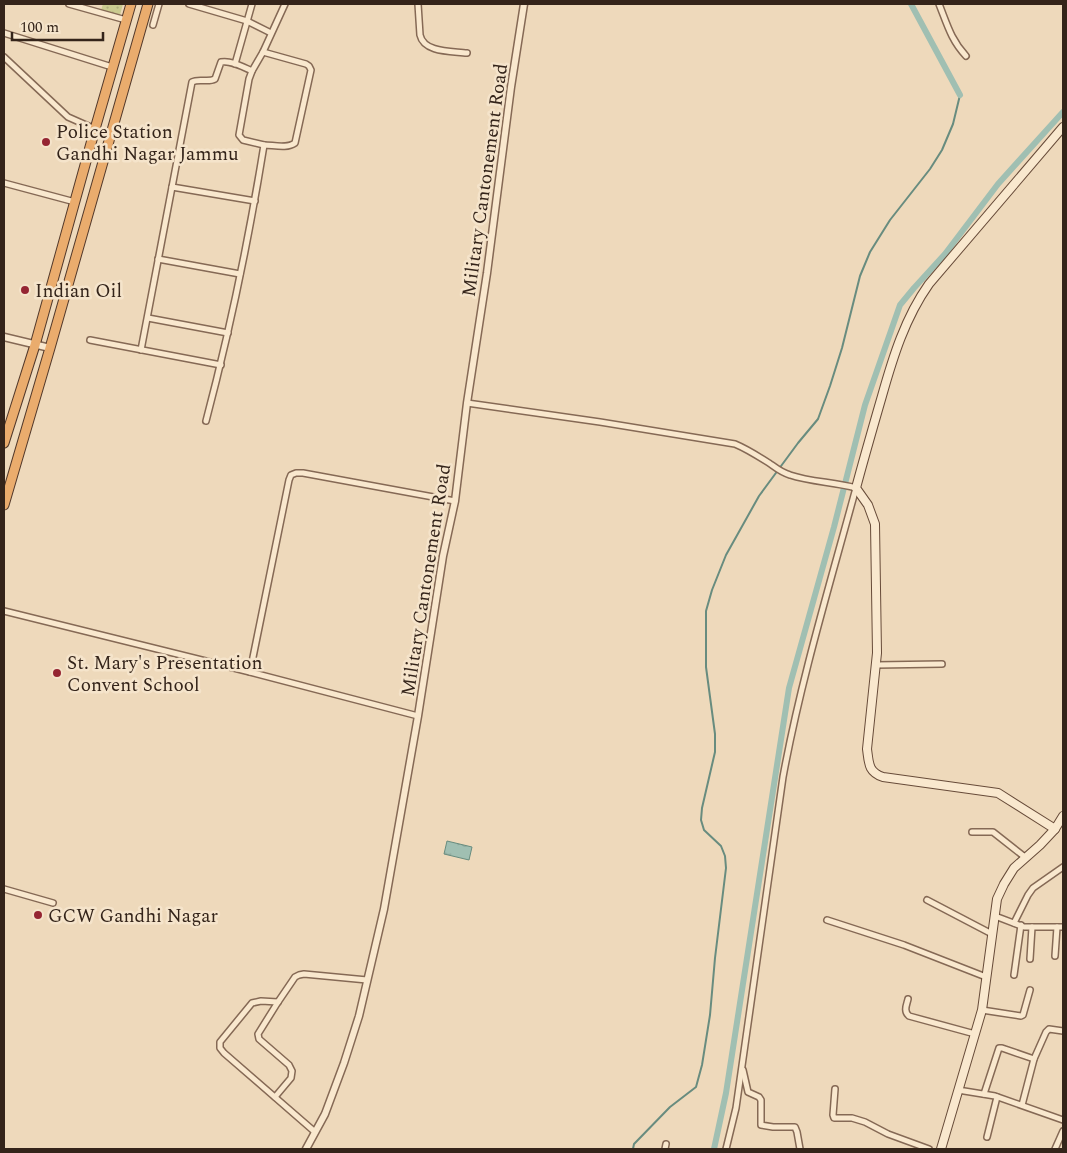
<svg xmlns="http://www.w3.org/2000/svg" width="1067" height="1153" font-family="Spectral,serif">
<defs>
<pattern id="park-dots" width="8" height="8" patternUnits="userSpaceOnUse" patternTransform="scale(1.25)"><rect width="8" height="8" fill="#cbcb90"/><path d="M2 2h.1M6 6h.1" fill="none" stroke="#afae7c" stroke-width="1.8" stroke-linecap="round"/></pattern>
<pattern id="water-ripples" width="26" height="14" patternUnits="userSpaceOnUse" patternTransform="scale(1.25)"><rect width="26" height="14" fill="#a0bfb2"/><path d="M2 4q2-2 4 0t4 0M15 11q2-2 4 0t4 0" fill="none" stroke="#8aa498"/></pattern>
</defs>
<rect width="100%" height="100%" fill="#eed9bb"/>
<!-- park -->
<polygon fill="url(#park-dots)" points="103,4 123,4 120,15 101,10"/>
<!-- water -->
<polygon fill="url(#water-ripples)" stroke="#688c7f" points="447,841 472,847 469,860 444,854"/>
<g fill="none" stroke-linecap="round" stroke-linejoin="round">
<!-- stream -->
<polyline stroke="#688c7f" stroke-width="2" points="633,1149 634,1144 670,1107 696,1087 702,1065 710,1015 715,958 726,868 725,856 721,846 704,830 701,820 702,808 715,752 715,734 706,667 706,611 712,590 726,555 759,496 798,443 818,419 830,386 842,348 860,276 870,252 890,220 930,169 942,150 953,124 960,95"/>
<!-- canal -->
<g stroke="#a0bfb2" stroke-width="6">
<polyline points="911,4 960,95"/>
<polyline points="714,1149 726,1093 789,688 834,527 865,405 900,305 914,288 945,254 998,184 1063,112"/>
</g>
<defs>
<g id="minor">
<polyline points="69,4 126,20"/>
<polyline points="189,4 247,21 271,33"/>
<path d="M418 4 420 35C424 53 452 51 467 53"/>
<path d="M939 4C947 24 951 40 966 56"/>
<polyline points="153,25 159,4"/>
<polyline points="4,33 112,67"/>
<path d="M263 52 306 64 309 66 311 70 295 143C287 149 273 145 264 145"/>
<polyline points="4,57 68,117 95,129"/>
<polyline points="235,64 252,4"/>
<polyline points="4,183 75,202"/>
<polyline points="172,187 255,201"/>
<polyline points="158,259 240,274"/>
<polyline points="148,318 228,333"/>
<polyline points="90,340 221,365"/>
<path d="M141 350 192 82C199 78 208 83 215 79L221 62C231 60 243 67 252 71"/>
<path d="M467 403 600 422 735 444C747 449 758 456 769 463 776 468 782 473 790 475 811 482 834 482 856 488 830 584 801 679 783 777L736 1108 726 1149"/>
<path d="M206 421C230 330 249 238 264 145L243 140 239 135 249 79 252 71 263 52 285 4"/>
<polyline points="4,611 250,672 418,716"/>
<polyline points="876,665 942,664"/>
<polyline points="250,672 289,480 291,475 296,473 303,473 455,501"/>
<polyline points="972,832 993,832 1026,858"/>
<polyline points="4,889 53,903"/>
<polyline points="927,900 992,934"/>
<polyline points="995,916 1024,927 1063,927"/>
<polyline points="827,920 904,945 986,977"/>
<polyline points="1014,923 1028,895 1033,888 1063,867"/>
<polyline points="1055,956 1057,927"/>
<polyline points="1030,959 1032,927"/>
<polyline points="1014,975 1021,925"/>
<path d="M908 999C907 1004 903 1011 909 1016L975 1034"/>
<polyline points="278,1002 261,1001 252,1003 220,1042 220,1048 224,1053 315,1132"/>
<polyline points="982,1010 1021,1016 1023,1015 1030,990"/>
<polyline points="743,1070 748,1092 759,1097 761,1100 761,1125 773,1127 795,1127 797,1132 800,1149"/>
<polyline points="835,1089 833,1115 834,1118 852,1118 865,1122 888,1134 929,1149"/>
<polyline points="958,1090 995,1096 1063,1120"/>
<polyline points="984,1094 999,1048 1002,1048 1034,1059"/>
<polyline points="275,1097 291,1078 292,1071 289,1065 259,1039 258,1034 278,1002 295,977 299,975 304,974 367,980"/>
<polyline points="1022,1105 1034,1059 1046,1032 1049,1029 1063,1031"/>
<polyline points="987,1137 997,1097"/>
<polyline points="665,1149 666,1144"/>
<polyline points="1055,1149 1063,1131"/>
</g>
<g id="tertiary">
<polyline points="4,337 50,348"/>
<polyline points="306,1149 325,1114 344,1063 359,1016 384,909 418,716 443,556 455,501 467,403 487,273 511,87 524,4"/>
</g>
<g id="secondary">
<path d="M1055 829 998 793 883 777C868 772 869 763 867 749L877 653 875 524 868 505 856 488C864 458 873 427 882 396 893 357 905 318 929 284L1063 127"/>
<polyline points="941,1149 982,1010 997,899 1004,884 1014,868 1040,845 1055,829 1063,816"/>
</g>
<g id="trunk">
<polyline points="4,443 35,345 95,129 131,4"/>
<polyline points="4,505 50,348 148,4"/>
</g>
</defs>
<!-- minor casing -->
<use href="#minor" stroke="#856955" stroke-width="8"/>
<!-- tertiary casing -->
<use href="#tertiary" stroke="#856955" stroke-width="9"/>
<!-- secondary casing -->
<use href="#secondary" stroke="#674b39" stroke-width="10"/>
<!-- trunk casing -->
<use href="#trunk" stroke="#52382a" stroke-width="11"/>
<!-- minor -->
<use href="#minor" stroke="#f9e8ce" stroke-width="5"/>
<!-- tertiary -->
<use href="#tertiary" stroke="#f9e8ce" stroke-width="6"/>
<!-- secondary -->
<use href="#secondary" stroke="#f9e8ce" stroke-width="8"/>
<!-- trunk -->
<use href="#trunk" stroke="#eaac6d" stroke-width="9"/>
</g>
<!-- markers -->
<g fill="#952532" stroke="#f5e4cb" stroke-width="2">
<circle cx="46" cy="142" r="5"/>
<circle cx="25" cy="290" r="5"/>
<circle cx="57" cy="673" r="5"/>
<circle cx="38" cy="915" r="5"/>
</g>
<g text-anchor="middle" stroke-width="5" stroke-linejoin="round" paint-order="stroke">
<!-- poi labels -->
<g font-size="19" fill="#34241a" stroke="#f5e4cb" text-anchor="start">
<text x="56" y="138">Police Station<tspan x="56" dy="22">Gandhi Nagar Jammu</tspan></text>
<text x="35" y="297">Indian Oil</text>
<text x="67" y="669">St. Mary's Presentation<tspan x="67" dy="22">Convent School</tspan></text>
<text x="48" y="922">GCW Gandhi Nagar</text>
</g>
<!-- street labels -->
<g font-size="19" fill="#34241a" stroke="#f5e4cb">
<text transform="translate(484 180) rotate(-82)" y="7">Military Cantonement Road</text>
<text transform="translate(425 580) rotate(-81)" y="7">Military Cantonement Road</text>
</g>
</g>
<!-- border -->
<rect width="1067" height="1153" fill="none" stroke="#34241a" stroke-width="10"/>
<!-- scale -->
<path d="M12 32v8h91v-8" fill="none" stroke="#34241a" stroke-width="2.5"/>
<text x="20" y="32" font-size="15" fill="#34241a" stroke="#f5e4cb" stroke-width="4" paint-order="stroke">100 m</text>
</svg>
